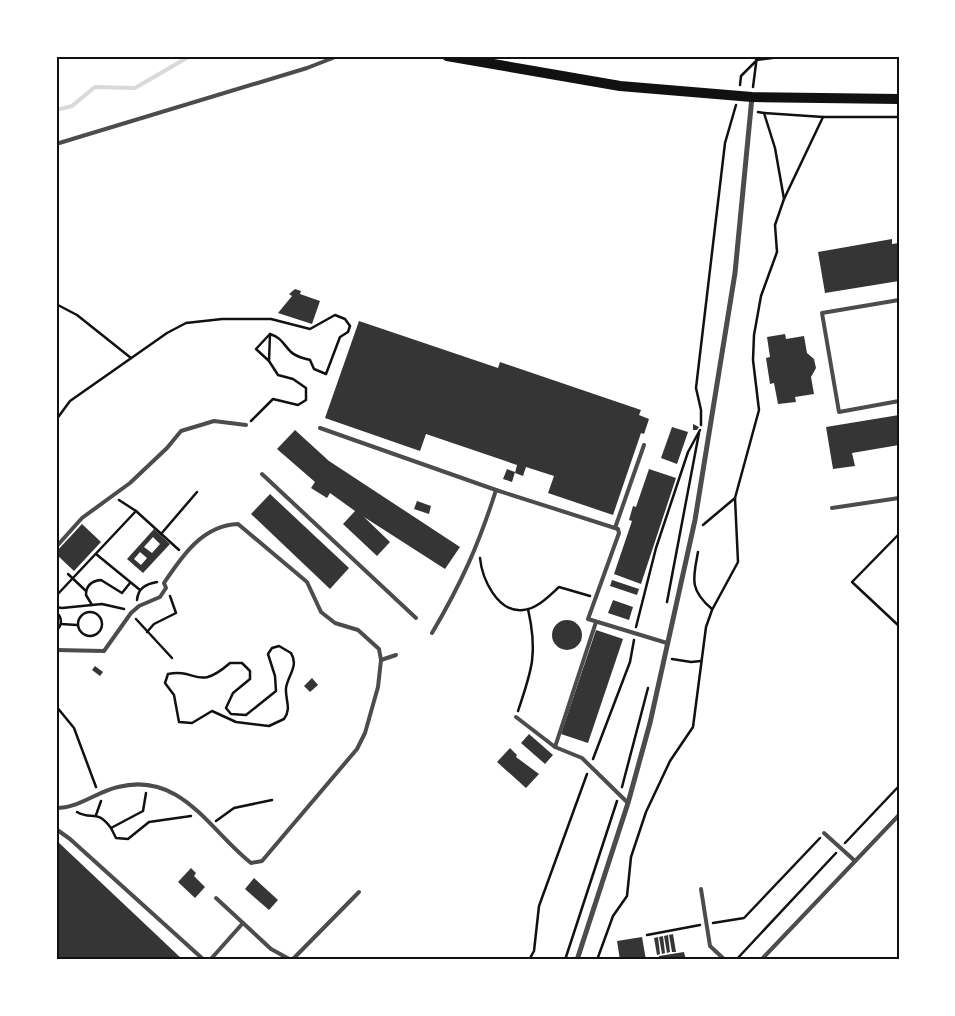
<svg xmlns="http://www.w3.org/2000/svg" width="955" height="1016" font-family="'Public Sans',sans-serif">
<rect width="100%" height="100%" fill="#fff"/>
<g fill="none" stroke-linecap="round" stroke-linejoin="round">
<!-- stream -->
<polyline stroke="#d9d9d9" stroke-width="4" points="56,110 72,106 95,87 135,88 190,56"/>
</g>
<!-- building -->
<g fill="#353535" fill-rule="evenodd">
<polygon points="892,239 892,244 899,243 899,281 825,293 818,252"/>
<polygon points="295,289 301,291 300,294 320,301 312,324 278,313 292,296 289,294"/>
<polygon points="359,321 498,368 500,362 641,410 639,415 649,419 644,434 641,433 613,515 548,493 554,476 526,467 523,476 515,473 517,465 426,434 420,451 325,418"/>
<polygon points="785,334 786,339 804,336 807,353 814,359 816,368 811,377 814,394 795,397 796,402 778,404 774,383 770,384 766,358 770,357 767,337"/>
<polygon points="899,415 899,445 852,453 855,466 833,469 826,427"/>
<polygon points="693,424 699,427 697,430 693,430"/>
<polygon points="672,427 688,432 677,464 661,458"/>
<polygon points="295,430 329,461 460,547 445,569 364,517 390,542 377,556 343,524 355,511 330,493 327,498 311,488 315,482 277,449"/>
<polygon points="507,469 515,472 512,482 503,479"/>
<polygon points="649,469 676,478 641,584 614,574 632,521 629,520 633,506 636,507"/>
<polygon points="270,494 349,568 330,589 251,514"/>
<polygon points="417,501 431,506 429,514 414,509"/>
<polygon points="82,524 101,542 74,571 56,554 56,552"/>
<path d="M154 529 170 544 143 573 127 559ZM153 537 160 544 152 553 144 547ZM140 552 147 558 141 565 134 559Z"/>
<polygon points="612,580 639,589 637,595 610,586"/>
<polygon points="613,600 633,607 629,620 608,613"/>
<circle cx="567" cy="635" r="15"/>
<polygon points="596,630 623,639 588,743 561,734"/>
<polygon points="95,666 103,672 100,676 92,670"/>
<polygon points="312,678 318,685 310,692 304,686"/>
<polygon points="529,734 553,755 545,764 521,743"/>
<polygon points="510,748 517,755 516,757 539,774 526,788 497,762"/>
<polygon points="56,840 183,960 56,960"/>
<polygon points="191,868 196,873 194,876 205,887 195,898 178,882"/>
<polygon points="254,878 278,900 269,910 245,889"/>
<polygon points="673,934 676,952 672,952 669,935"/>
<polygon points="668,935 670,952 667,953 664,936"/>
<polygon points="663,936 665,953 662,954 659,937"/>
<polygon points="642,937 646,960 620,960 617,941"/>
<polygon points="658,937 660,954 657,955 654,938"/>
<polygon points="684,952 686,960 659,960 659,956"/>
</g>
<g fill="none" stroke-linecap="round" stroke-linejoin="round">
<!-- path -->
<g stroke="#111" stroke-width="2.5">
<polyline points="756,60 789,56"/>
<polyline points="740,85 741,76 755,62"/>
<polyline points="753,87 757,56"/>
<polyline points="764,113 823,117 899,117"/>
<polyline points="784,199 823,117"/>
<polyline points="56,304 77,315 131,358"/>
<polyline points="269,335 256,349 269,361"/>
<path d="M56 420 70 401 167 333 186 323 222 319H271L310 329 335 315 345 319 350 326 348 332 340 337 326 374 314 369 310 360C303 358 296 357 291 352 282 343 282 338 270 334"/>
<polyline points="251,421 273,399 298,405 306,400 306,388 293,379 278,375 269,361 270,334"/>
<polyline points="701,425 701,410 696,388 725,143 736,105"/>
<polyline points="136,511 179,550"/>
<polyline points="703,525 735,498"/>
<polyline points="161,534 197,492"/>
<polyline points="899,534 852,582 899,626"/>
<path d="M698 552C693 578 689 590 712 609"/>
<polyline points="96,554 140,590"/>
<path d="M480 558C482 578 497 613 523 610 537 609 549 596 559 587L590 596"/>
<polyline points="68,574 86,591"/>
<polyline points="56,596 136,511 119,500"/>
<path d="M137 600C138 588 146 584 157 582"/>
<polyline points="667,602 699,433"/>
<path d="M92 605 86 595C86 586 91 581 101 580L122 593 130 583"/>
<polyline points="56,607 62,608 102,604 124,609"/>
<circle cx="90" cy="624" r="12"/>
<path d="M56 612C62 617 63 625 56 631"/>
<polyline points="136,619 172,658"/>
<polyline points="61,624 77,625"/>
<polyline points="636,627 656,548 688,452 700,430"/>
<polyline points="147,632 154,624 176,613 170,596"/>
<path d="M279 646 291 653C299 666 288 675 286 688 285 700 292 708 284 719L269 726 236 722 212 711 192 723 179 722 174 695 165 683 168 674C197 668 197 692 230 663H242L250 671V679L233 693 226 708 231 714 246 715 276 691 275 676 268 654 272 648Z"/>
<polyline points="672,659 691,662 701,661"/>
<polyline points="56,706 74,728 96,787"/>
<path d="M518 711C532 670 538 653 528 609"/>
<polyline points="593,759 630,662 634,640"/>
<polyline points="622,787 648,688"/>
<polyline points="146,793 143,811 111,828 116,838 128,839 149,822 191,816"/>
<path d="M77 812C92 821 96 808 111 828"/>
<polyline points="96,815 101,801"/>
<polyline points="216,821 234,808 272,800"/>
<polyline points="845,843 899,786"/>
<polyline points="713,923 744,918 820,838"/>
<polyline points="647,935 700,925"/>
<polyline points="529,960 534,951 539,906 587,774"/>
<polyline points="565,960 617,801"/>
<polyline points="597,960 613,916 627,896 631,857 646,812 670,761 693,727 706,627 712,610 738,562 735,498 759,410 753,360 754,335 761,296 777,252 775,225 784,199 775,148 764,113 758,112"/>
<polyline points="736,960 836,853"/>
</g>
<!-- service -->
<g stroke="#4c4c4c" stroke-width="4">
<polyline points="56,144 307,68 338,56"/>
<polyline points="899,300 822,313 839,412 899,401"/>
<polyline points="320,428 496,490 618,529 619,533 588,619 667,643"/>
<polyline points="262,474 416,618"/>
<polyline points="832,508 899,498"/>
<polyline points="615,528 644,445"/>
<polyline points="56,547 82,518 130,483 167,448 181,431 214,421 246,425"/>
<path d="M432 633C461 584 479 544 496 490"/>
<path d="M56 650 104 651 131 613 139 606 160 597 166 588 164 583C182 556 203 525 238 524L307 582 321 612 335 623 358 630 379 649 381 660 378 687 365 733 357 749 262 861 251 863C209 830 181 771 118 787 96 792 79 808 56 808"/>
<polyline points="381,660 396,655"/>
<polyline points="516,717 555,747 582,758 628,803"/>
<polyline points="555,747 596,622"/>
<polyline points="56,829 70,839 204,960"/>
<polyline points="824,833 855,861"/>
<polyline points="701,889 710,946 725,960"/>
<polyline points="243,923 271,949 291,960"/>
<polyline points="210,960 243,923 216,898"/>
<polyline points="292,960 359,892"/>
<polyline points="761,960 899,815"/>
</g>
<!-- minor -->
<polyline stroke="#4c4c4c" stroke-width="5" points="577,960 628,803 650,723 695,520 735,273 752,97"/>
<!-- secondary -->
<polyline stroke="#111" stroke-width="10" points="447,56 620,86 752,97 899,99"/>
</g>
<!-- border -->
<rect width="955" height="1016" fill="none" stroke="#ffffff" stroke-width="115"/>
<rect x="58" y="58" width="840" height="900" fill="none" stroke="#111" stroke-width="2"/>
</svg>
